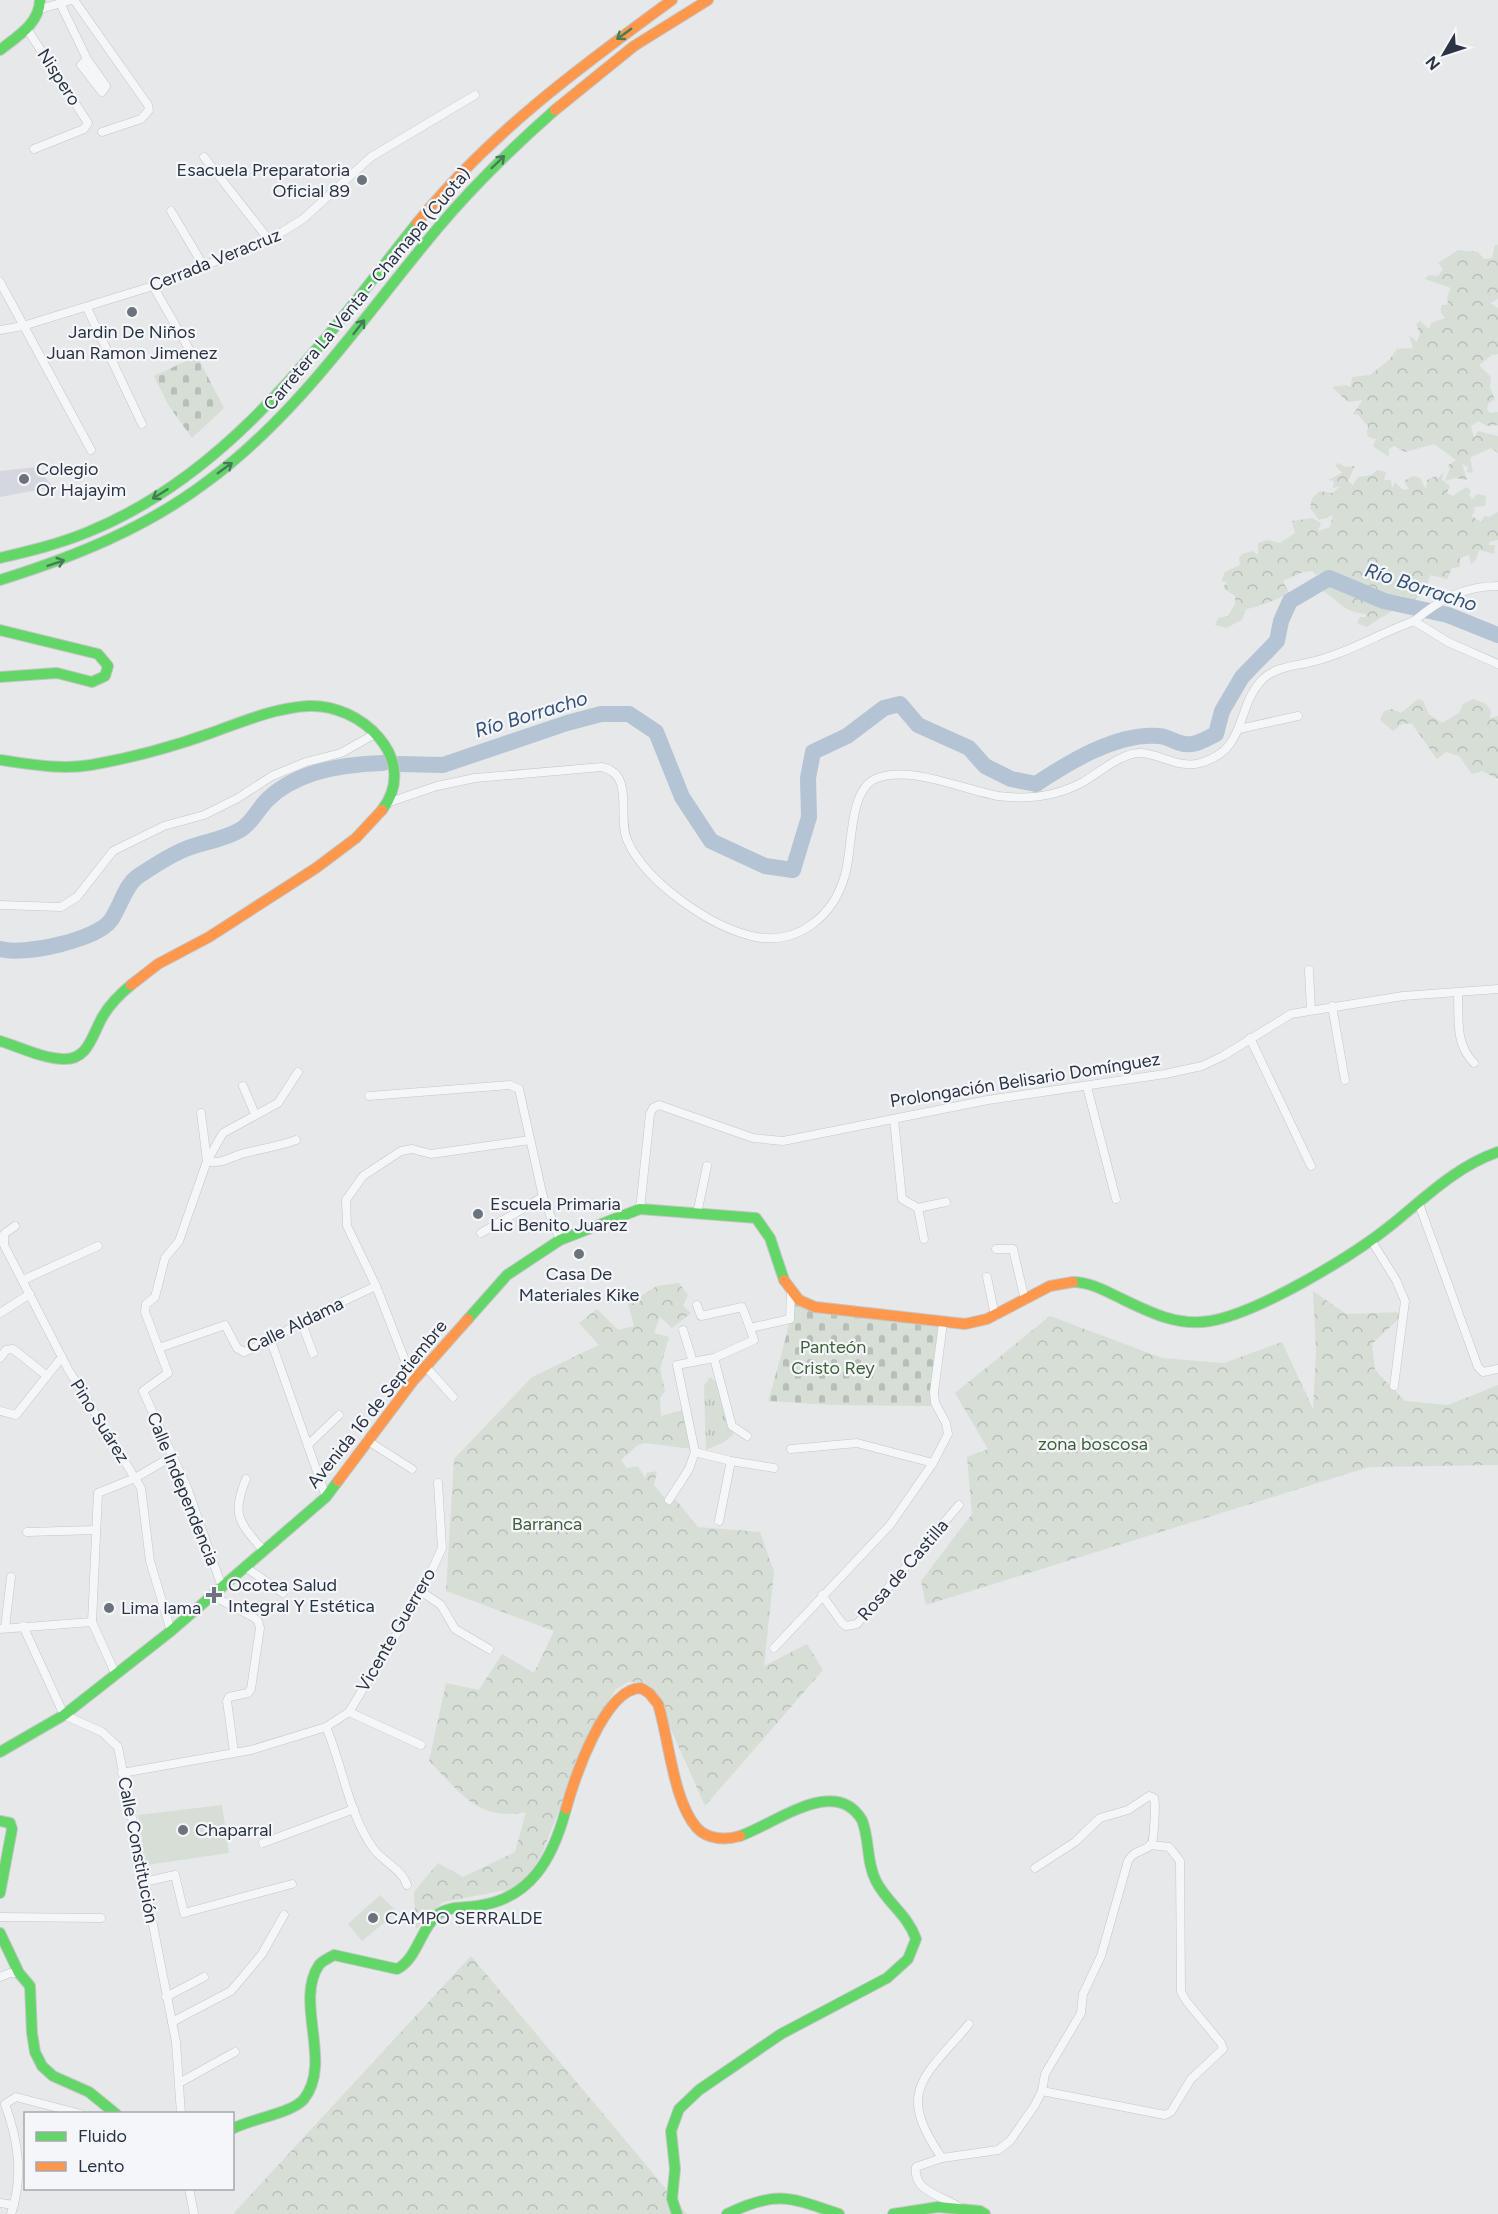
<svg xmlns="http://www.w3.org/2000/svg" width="1498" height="2214" font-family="Figtree,sans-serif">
<defs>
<pattern id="forest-crowns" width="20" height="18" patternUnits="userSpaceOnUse" patternTransform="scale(1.5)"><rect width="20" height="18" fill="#d6ded6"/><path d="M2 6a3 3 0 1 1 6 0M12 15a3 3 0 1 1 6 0" fill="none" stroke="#b8bfb9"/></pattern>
<pattern id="cemetery-stones" width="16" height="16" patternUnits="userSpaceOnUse" patternTransform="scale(1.5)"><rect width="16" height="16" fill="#d6ded6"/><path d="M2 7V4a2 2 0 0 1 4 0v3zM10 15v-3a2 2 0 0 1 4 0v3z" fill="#b8bfb9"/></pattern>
<pattern id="park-tufts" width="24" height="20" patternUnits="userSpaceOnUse" patternTransform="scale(1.5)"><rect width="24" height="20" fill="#d6ded6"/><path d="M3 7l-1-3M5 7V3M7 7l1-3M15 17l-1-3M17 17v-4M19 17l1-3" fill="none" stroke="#b8bfb9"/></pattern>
</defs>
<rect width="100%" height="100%" fill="#e6e8ea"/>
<!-- built -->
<polygon fill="#d4d7dd" points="37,467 53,487 0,497 0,471"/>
<!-- forest -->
<g fill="url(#forest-crowns)">
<polygon points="1495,245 1498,245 1498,299 1490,303 1498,308 1498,354 1492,355 1479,365 1491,377 1490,388 1495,399 1488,404 1487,410 1490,413 1498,412 1498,425 1487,426 1478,421 1471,426 1474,438 1478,431 1498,436 1498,453 1491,448 1470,458 1473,473 1467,472 1468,467 1462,464 1467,480 1455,478 1445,481 1450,468 1447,466 1456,460 1434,444 1405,452 1394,446 1389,449 1389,457 1373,446 1376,439 1370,438 1367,435 1368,426 1358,415 1353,414 1363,400 1348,402 1332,387 1345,385 1351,387 1352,377 1370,375 1389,360 1397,349 1413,348 1409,335 1417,342 1420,334 1416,324 1420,321 1429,329 1431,323 1445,318 1441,313 1441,306 1448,304 1447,297 1451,288 1425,279 1429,275 1438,276 1443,269 1438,263 1458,250 1478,252 1484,259 1492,258"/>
<path d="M1338 463 1346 467 1355 466 1348 481 1353 485 1358 477 1372 475 1377 470 1386 472 1384 480H1391L1392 488 1395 482 1403 490 1409 489 1404 481 1413 476 1420 478 1426 489 1427 480 1436 476 1438 479 1443 472 1442 480 1450 486 1447 493 1453 496 1466 487 1471 490 1469 495 1472 499 1477 494 1486 496 1485 506 1475 507 1474 513 1471 516 1482 522 1484 516 1489 517 1498 512V540L1489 542V545H1495L1494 554 1479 550 1476 560 1471 564 1469 555 1460 558V567L1452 568 1447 579 1430 575 1427 585 1414 579 1411 586 1420 587 1424 592 1413 601 1406 600 1399 594 1403 603C1391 613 1379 618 1367 627L1357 623 1360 617H1366V614C1341 612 1339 599 1319 589L1321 573 1316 575 1312 571 1303 572 1283 581 1289 593C1284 597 1253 609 1246 609L1242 620 1226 628 1215 625 1218 618 1228 616 1235 604V596L1223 588 1227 581 1221 582 1225 572 1240 565 1239 558 1242 554 1253 551 1258 555V543L1268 540 1280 543 1295 533 1292 521 1312 518 1321 523 1318 531 1330 527 1333 515 1319 520 1310 508 1312 498 1320 491 1332 493 1341 486 1333 488 1334 481 1328 480 1342 473 1335 465Z"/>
<polygon points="1418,699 1423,701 1429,714 1442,723 1459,713 1463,704 1473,699 1486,704 1491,711 1490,718 1498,716 1498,779 1482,771 1472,774 1459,756 1446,752 1437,759 1412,724 1403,723 1393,731 1380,720 1384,711 1392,709 1401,713"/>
<path d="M679 1283 688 1295 683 1306 691 1313 672 1328 660 1317 654 1333 669 1337 660 1369 665 1391 660 1398 661 1416 686 1409 692 1449 645 1443 638 1445 621 1460 627 1468 638 1466 645 1478 647 1473 657 1471 654 1485 666 1500H676L698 1527 760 1532 774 1572 764 1666 807 1644 823 1670 705 1806 653 1689 644 1682H628L615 1690 583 1750 541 1856 524 1882 513 1889 443 1902 416 1929 414 1892 438 1863 463 1877 515 1852 526 1812C478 1822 460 1792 429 1761L446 1683 479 1690 502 1654 534 1673 554 1631 446 1591 454 1459 532 1377 599 1345 579 1323 597 1309 618 1330 634 1326 628 1304 657 1286Z"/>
<polygon points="1313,1291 1346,1314 1406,1312 1372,1344 1375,1370 1405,1401 1448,1405 1498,1385 1498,1465 1369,1467 926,1605 921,1581 972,1514 967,1457 988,1449 955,1393 1050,1316 1162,1358 1224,1363 1282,1342 1313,1409 1316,1351"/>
<polygon points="471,1956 687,2214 233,2214"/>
</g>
<!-- cemetery -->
<g fill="url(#cemetery-stones)">
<polygon points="197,356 224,408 192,438 169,406 154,376"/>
<path d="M794 1302 940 1324 931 1406 831 1405 768 1401C775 1378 781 1356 787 1333 789 1321 794 1314 794 1302Z"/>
</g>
<!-- park -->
<polygon fill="url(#park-tufts)" points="710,1377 726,1390 733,1435 724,1442 706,1450 704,1386"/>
<!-- garden -->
<g fill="#d6ded6">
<polygon points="222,1805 229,1853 146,1865 138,1815"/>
<polygon points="380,1895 397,1912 362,1941 348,1924"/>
</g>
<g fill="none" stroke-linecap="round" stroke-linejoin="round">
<!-- river -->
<g stroke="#b4c4d5" stroke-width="16">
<path d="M400 764 443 765 567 723 601 714H629L656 732 682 797 711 841 765 866 793 870 809 817 808 778 813 752 847 736 884 708 900 704 918 725 969 748 985 766 1011 779 1036 784C1069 762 1118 732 1159 736 1165 736 1171 740 1177 742 1192 748 1202 741 1216 734L1222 711 1242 677 1277 641 1281 621 1290 601 1329 578 1384 601 1448 615 1498 635"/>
<path d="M0 949C23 956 97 940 111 920 120 907 125 886 137 877 154 866 169 855 188 848 206 841 223 840 240 830 252 823 258 809 267 800 296 771 344 764 383 763"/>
</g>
<defs>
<g id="street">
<polyline points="74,0 148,105 149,110 141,119 102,132"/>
<polyline points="60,3 87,59 106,86 102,92 81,65 87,59"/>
<polyline points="40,9 72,0"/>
<polyline points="27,29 88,123 84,129 34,149"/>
<polyline points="204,157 269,240"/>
<polyline points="171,211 203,265"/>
<polyline points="0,282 91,450"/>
<polyline points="153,286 193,356"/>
<polyline points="87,308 142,424"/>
<polyline points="0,330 23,326 153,286 269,240 303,219 371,157 475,95"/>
<path d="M1414 621C1439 600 1464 586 1498 586"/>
<polyline points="1239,729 1298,716"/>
<path d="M387 803 437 786 475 778 602 767C636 775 616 817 628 842 648 884 712 928 756 937 799 945 834 915 845 875 853 849 848 792 875 779 908 764 964 790 998 796 1027 800 1057 796 1083 782 1099 773 1122 752 1141 753 1161 754 1179 769 1200 763 1248 750 1235 708 1262 680 1273 668 1292 666 1307 663 1344 655 1378 634 1414 621L1448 642 1498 664"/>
<polyline points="0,905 61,907 77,897 113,851 164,826 204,815 238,798 272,776 306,762 341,753 375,734"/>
<polyline points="1309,970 1311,1010"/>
<path d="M1458 994C1459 1020 1455 1044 1474 1063"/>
<polyline points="1332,1006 1345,1080"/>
<polyline points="1250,1038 1311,1166"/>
<polyline points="243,1086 255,1114"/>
<polyline points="1087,1087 1116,1199"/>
<polyline points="369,1096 510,1085 519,1089 543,1197 560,1240"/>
<path d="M201 1113 207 1161C224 1165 232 1155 249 1152 265 1148 280 1146 296 1140"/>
<polyline points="894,1119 902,1199 918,1208 946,1202"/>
<polyline points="1419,1204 1478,1367 1483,1372 1498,1369"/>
<polyline points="918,1208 924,1239"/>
<polyline points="640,1209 650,1114 653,1108 659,1105 753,1138 783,1141 988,1100 1165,1074 1202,1066 1223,1056 1291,1014 1403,996 1498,989"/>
<polyline points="697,1214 707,1166"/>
<polyline points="15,1226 4,1234 4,1245 68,1369 141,1488 150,1561 171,1631"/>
<polyline points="481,1233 543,1197"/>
<polyline points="1371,1240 1396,1280 1405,1301 1394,1386"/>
<polyline points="996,1249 1013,1249 1025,1300"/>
<polyline points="987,1277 995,1316"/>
<polyline points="23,1280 98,1246"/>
<polyline points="697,1305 701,1316 742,1307 750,1328"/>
<polyline points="0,1313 30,1294"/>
<polyline points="301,1321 313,1353"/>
<polyline points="683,1330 693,1362"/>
<polyline points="271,1341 326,1497"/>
<polyline points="159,1348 225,1325 237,1348 244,1352 271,1341 301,1321 376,1286"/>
<polyline points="0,1358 6,1350 13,1349 47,1376"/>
<polyline points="714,1358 732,1426 747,1436"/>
<polyline points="426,1367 453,1397"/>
<polyline points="413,1381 376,1286 347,1226 346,1200 363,1176 401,1151 412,1149 431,1154 530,1140"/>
<polyline points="0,1411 16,1415 62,1357"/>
<polyline points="368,1441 412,1469"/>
<polyline points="308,1445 339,1415"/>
<polyline points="791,1449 857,1443 933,1463"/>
<polyline points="774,1468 731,1461 695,1452 677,1365 714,1358 754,1340 750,1328 790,1319 791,1292"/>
<path d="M246 1479C231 1515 239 1522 263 1550"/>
<polyline points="669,1500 689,1469 695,1452"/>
<polyline points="719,1521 731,1461"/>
<polyline points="27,1532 96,1530"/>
<polyline points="245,1567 283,1593"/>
<polyline points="222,1587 188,1490 143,1391 168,1373 145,1312 146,1304 155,1297 165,1258 179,1241 207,1161 223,1133 278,1103 298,1072"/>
<polyline points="422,1592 441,1605 455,1629 489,1649"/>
<polyline points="822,1595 842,1623 846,1626 857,1624 959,1505"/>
<polyline points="213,1596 253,1617 258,1621 260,1628 251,1689 248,1693 229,1697 227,1701 234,1752"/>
<polyline points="23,1626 64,1715 102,1732 118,1747 176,2042 181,2114"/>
<polyline points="5,1628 11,1577"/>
<polyline points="0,1629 92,1622"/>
<polyline points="774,1648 890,1525 933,1463 948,1434 946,1423 935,1403 934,1392 943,1323"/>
<polyline points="116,1675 92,1622 98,1493 135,1478 173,1456"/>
<polyline points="349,1712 421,1745"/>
<path d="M326 1727C343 1766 348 1813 373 1848 383 1862 402 1869 407 1885"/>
<polyline points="122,1773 251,1750 326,1727 349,1712 422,1592 442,1548 438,1483"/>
<polyline points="263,1843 354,1809"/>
<polyline points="144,1882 175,1875 184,1913 292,1884"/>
<polyline points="0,1917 101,1918"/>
<polyline points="0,1977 10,1973 19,1973"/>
<polyline points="166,1997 204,1977"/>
<polyline points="172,2022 231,1991 262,1954 284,1915"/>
<polyline points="179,2083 235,2052"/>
<polyline points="1042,2091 1165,2115 1171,2112 1191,2079 1223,2049 1221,2043 1187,2002 1181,1992 1180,1861 1169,1847 1150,1845"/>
<path d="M942 2158C895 2090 924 2078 969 2024"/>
<polyline points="189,2188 194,2214"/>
<polyline points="0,2203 14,2205"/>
<path d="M962 2209C946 2196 912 2193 916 2167L942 2158 998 2150 1010 2141 1035 2105 1042 2091 1045 2074 1081 2013 1083 1994 1101 1956 1128 1861C1134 1850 1143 1852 1151 1845 1154 1842 1156 1803 1154 1798L1149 1796 1128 1810 1100 1818 1075 1842 1035 1868"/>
<path d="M11 2214C24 2176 18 2140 5 2104L16 2097 81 2114"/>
</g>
<g id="fast">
<path d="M0 50C18 36 39 24 40 0"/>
<path d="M0 558C30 551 59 544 88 532 233 473 323 341 417 223"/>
<path d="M0 580C74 557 146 528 208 481 300 413 364 316 437 229 473 186 513 147 555 110"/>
<polyline points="0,630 98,654 108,666 105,676 92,682 57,673 0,677"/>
<path d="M0 760C30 764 61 770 91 765 131 758 172 747 211 733 242 722 274 708 308 706 360 703 421 759 382 810"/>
<path d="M0 1041C20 1047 41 1058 62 1059 89 1061 92 1034 103 1016 110 1004 120 994 131 985"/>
<path d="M1073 1282C1088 1282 1102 1289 1116 1296 1145 1310 1176 1327 1210 1321 1258 1313 1351 1257 1390 1226 1425 1198 1455 1167 1498 1152"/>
<polyline points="468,1319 507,1275 560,1240 640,1209 756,1218 770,1238 784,1280"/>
<polyline points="0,1752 64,1715 171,1631 326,1497 338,1481"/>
<polyline points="0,1821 10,1823 12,1829 0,1893"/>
<polyline points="0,1933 19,1973 30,1986 32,2033 35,2052 42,2066 53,2076 89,2092 116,2114"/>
<path d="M232 2129C250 2119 293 2113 304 2099 333 2062 294 2002 319 1965 322 1961 329 1958 334 1955L397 1969C417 1959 420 1930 437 1915 448 1906 464 1908 477 1906 531 1899 553 1858 566 1809"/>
<path d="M677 2214 672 2199 675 2169 671 2131 679 2109 699 2090 781 2034 887 1978 908 1959 916 1939C908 1915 887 1903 876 1881 866 1862 870 1840 862 1820 835 1775 777 1823 740 1836"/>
<path d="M727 2214C777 2190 789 2197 839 2214"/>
<polyline points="893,2214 938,2207 980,2211 985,2214"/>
</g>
<g id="slow">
<polyline points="555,110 634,46 708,0"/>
<path d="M417 223C489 134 580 67 672 0"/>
<polyline points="131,985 158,964 209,937 316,868 356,838 382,810"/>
<polyline points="784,1280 799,1300 815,1307 965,1324 987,1319 1050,1286 1073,1282"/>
<polyline points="338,1481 413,1381 468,1319"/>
<path d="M566 1809C574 1780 604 1688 641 1688L649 1693 658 1704C669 1739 673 1801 697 1828 708 1840 726 1840 740 1836"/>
</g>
</defs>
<!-- street casing -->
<use href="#street" stroke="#c4c6c8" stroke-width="9"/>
<!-- fast casing -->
<use href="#fast" stroke="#c4c6c8" stroke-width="12"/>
<!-- slow casing -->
<use href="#slow" stroke="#c4c6c8" stroke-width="12"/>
<!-- street -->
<use href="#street" stroke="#f5f6f7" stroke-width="8"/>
<!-- fast -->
<use href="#fast" stroke="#63d668" stroke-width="10"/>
<!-- slow -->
<use href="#slow" stroke="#ff974d" stroke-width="10"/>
</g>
<!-- one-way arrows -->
<defs><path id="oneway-shaft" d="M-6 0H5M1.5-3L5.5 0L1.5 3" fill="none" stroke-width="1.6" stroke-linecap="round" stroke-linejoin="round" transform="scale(1.5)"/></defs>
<g stroke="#447d55">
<use href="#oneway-shaft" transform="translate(624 34) rotate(144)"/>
<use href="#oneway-shaft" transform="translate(498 162) rotate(-44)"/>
<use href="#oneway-shaft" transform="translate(359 327) rotate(-52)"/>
<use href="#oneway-shaft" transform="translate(225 468) rotate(-36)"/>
<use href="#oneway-shaft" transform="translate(160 494) rotate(148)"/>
<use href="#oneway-shaft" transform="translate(56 563) rotate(-19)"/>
</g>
<!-- markers -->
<g fill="#6c737f" stroke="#f4f6f9" stroke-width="2">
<circle cx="362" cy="180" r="6"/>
<circle cx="132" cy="312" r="6"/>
<circle cx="24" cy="479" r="6"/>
<circle cx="478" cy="1214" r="6"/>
<circle cx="579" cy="1254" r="6"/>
<path d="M211 1586h6v6h6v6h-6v6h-6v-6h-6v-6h6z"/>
<circle cx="109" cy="1608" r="6"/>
<circle cx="183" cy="1830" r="6"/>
<circle cx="373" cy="1918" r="6"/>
</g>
<g text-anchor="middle" stroke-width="4.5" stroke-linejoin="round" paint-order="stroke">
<!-- street labels -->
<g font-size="18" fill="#2b3445" stroke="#f4f6f9">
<text transform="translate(59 77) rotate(57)" y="6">Nispero</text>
<text transform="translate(215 260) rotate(-22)" y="6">Cerrada Veracruz</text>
<text transform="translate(367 289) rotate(-50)" y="6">Carretera La Venta - Chamapa (Cuota)</text>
<text transform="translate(1025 1080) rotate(-9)" y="6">Prolongación Belisario Domínguez</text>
<text transform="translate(295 1325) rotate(-26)" y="6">Calle Aldama</text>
<text transform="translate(377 1404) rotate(-51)" y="6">Avenida 16 de Septiembre</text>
<text transform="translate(100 1421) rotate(58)" y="6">Pino Suárez</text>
<text transform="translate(183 1489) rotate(68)" y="6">Calle Independencia</text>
<text transform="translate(903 1570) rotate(-49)" y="6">Rosa de Castilla</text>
<text transform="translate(396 1630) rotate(-60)" y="6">Vicente Guerrero</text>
<text transform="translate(138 1850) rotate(79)" y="6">Calle Constitución</text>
</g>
<!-- poi labels -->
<g font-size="18" fill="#2b3445" stroke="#f4f6f9" text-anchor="start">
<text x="350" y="176" text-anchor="end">Esacuela Preparatoria<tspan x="350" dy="21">Oficial 89</tspan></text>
<text x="132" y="338" text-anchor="middle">Jardin De Niños<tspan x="132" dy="21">Juan Ramon Jimenez</tspan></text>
<text x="36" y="475">Colegio<tspan x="36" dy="21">Or Hajayim</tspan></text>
<text x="490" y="1210">Escuela Primaria<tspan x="490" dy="21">Lic Benito Juarez</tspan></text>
<text x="579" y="1280" text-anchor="middle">Casa De<tspan x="579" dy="21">Materiales Kike</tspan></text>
<text x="228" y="1591">Ocotea Salud<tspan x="228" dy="21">Integral Y Estética</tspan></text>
<text x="121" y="1614">Lima lama</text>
<text x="195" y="1836">Chaparral</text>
<text x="385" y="1924">CAMPO SERRALDE</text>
</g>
<!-- park labels -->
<g font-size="18" fill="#3f6138" stroke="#f4f6f9">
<text x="833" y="1353">Panteón<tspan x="833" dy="21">Cristo Rey</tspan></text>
<text x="1093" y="1450">zona boscosa</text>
<text x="547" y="1530">Barranca</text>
</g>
<!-- water labels -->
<g font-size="20" font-style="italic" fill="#34527a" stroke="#f4f6f9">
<text transform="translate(1421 587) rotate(18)" y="7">Río Borracho</text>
<text transform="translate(531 714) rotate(-17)" y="7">Río Borracho</text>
</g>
</g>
<!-- legend -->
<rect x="24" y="2112" width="210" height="78" fill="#f4f6f9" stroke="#a4a8b1" stroke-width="1.5"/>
<rect x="36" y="2132" width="30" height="9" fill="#63d668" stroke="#a4a8b1" stroke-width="1.5"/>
<text x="78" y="2142" font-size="18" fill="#2b3445">Fluido</text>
<rect x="36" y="2162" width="30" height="9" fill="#ff974d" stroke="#a4a8b1" stroke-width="1.5"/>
<text x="78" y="2172" font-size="18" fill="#2b3445">Lento</text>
<!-- north arrow -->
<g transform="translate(1444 54) rotate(231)" stroke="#f4f6f9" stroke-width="4.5" paint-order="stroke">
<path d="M0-4.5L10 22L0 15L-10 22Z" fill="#2b3445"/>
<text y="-9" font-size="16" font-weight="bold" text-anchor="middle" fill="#2b3445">N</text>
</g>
</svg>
